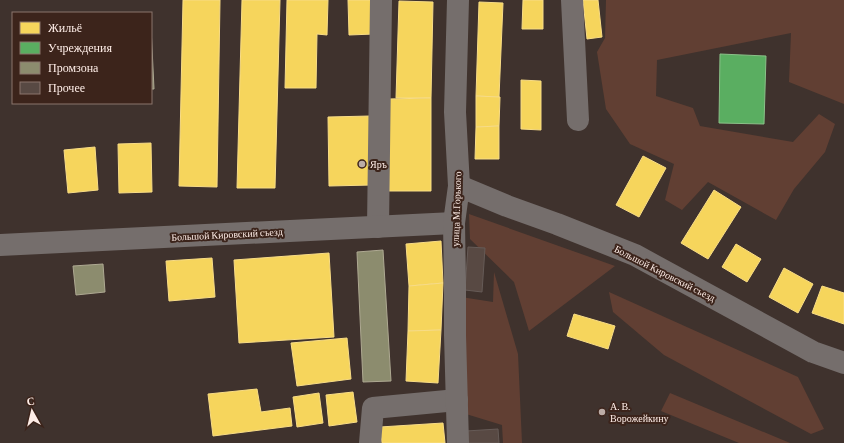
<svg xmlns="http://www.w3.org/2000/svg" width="844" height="443" font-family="'Crimson Pro',serif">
<rect width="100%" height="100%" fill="#3f322d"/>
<!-- green -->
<g fill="#613f33">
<polygon points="606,0 844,0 844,104 789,82 791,33 657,60 656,96 693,108 700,126 793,142 819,114 835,124 825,152 794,189 776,220 708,182 682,210 665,200 674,164 630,144 606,109 597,52 605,38"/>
<polygon points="469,214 615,266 529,331 514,282 470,239"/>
<polygon points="494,272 518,354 522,443 503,443 502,425 466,414 461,297 493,302"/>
<polygon points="609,292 798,377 824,429 811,434 664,355 613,312"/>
<polygon points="670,393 790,443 739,443 661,411"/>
</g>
<!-- homes -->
<g fill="#f6d55c" stroke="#f8dc86">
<polygon points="183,0 220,0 217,187 179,186"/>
<polygon points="242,0 280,0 275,188 237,188"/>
<polygon points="287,0 328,0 327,35 317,34 316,88 285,88"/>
<polygon points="348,0 374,0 374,34 349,35"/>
<polygon points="523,0 543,0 543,29 522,29"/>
<polygon points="583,0 598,0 602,37 587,39"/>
<polygon points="399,1 433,2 431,98 396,98"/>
<polygon points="479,2 503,3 499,97 476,96"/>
<polygon points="521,80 541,81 541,130 521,129"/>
<polygon points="476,96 500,97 499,126 476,127"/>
<polygon points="431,98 431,191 389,191 388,99"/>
<polygon points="370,116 372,185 329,186 328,117"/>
<polygon points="499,126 499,159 475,159 476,127"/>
<polygon points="151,143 152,192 119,193 118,144"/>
<polygon points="95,147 98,190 68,193 64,150"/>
<polygon points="643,156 666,168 639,217 616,205"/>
<polygon points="714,190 741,207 708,259 681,243"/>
<polygon points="441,241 443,283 409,286 406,244"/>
<polygon points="736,244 761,259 747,282 722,267"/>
<polygon points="329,253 334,337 239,343 234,260"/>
<polygon points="212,258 215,297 169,301 166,261"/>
<polygon points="784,268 813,284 798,313 769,297"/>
<polygon points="443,283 441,330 408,331 409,286"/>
<polygon points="822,286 844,293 844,324 812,313"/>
<polygon points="574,314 615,326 608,349 567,336"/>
<polygon points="441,330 438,383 406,381 408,331"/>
<polygon points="347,338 351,379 297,386 291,343"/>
<polygon points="257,389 261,412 290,408 292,426 213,436 208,394"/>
<polygon points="353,392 357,422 329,426 326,395"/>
<polygon points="319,393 323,423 297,427 293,397"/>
<polygon points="443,423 445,443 382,443 380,427"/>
</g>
<!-- public -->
<polygon fill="#5aae61" stroke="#8bc189" points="720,54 766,56 764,124 719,123"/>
<!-- industry -->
<g fill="#8c8c6e" stroke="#aea992">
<polygon points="151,27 154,89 151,89"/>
<polygon points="383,250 391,381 363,382 357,252"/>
<polygon points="103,264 105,292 76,295 73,266"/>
</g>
<!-- building -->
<g fill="#584943" stroke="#665b57">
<polygon points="468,247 485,248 482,292 465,290"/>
<polygon points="498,429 499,443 467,443 466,431"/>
</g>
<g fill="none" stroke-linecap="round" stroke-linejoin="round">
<!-- minor -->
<g stroke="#756e6c" stroke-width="22">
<polyline points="572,0 578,120"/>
<polyline points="459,186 507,206 557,224 635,255 813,352 844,363"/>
<polyline points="378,227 381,0"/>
<polyline points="0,245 454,223"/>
<polyline points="370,443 373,408 457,400"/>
<polyline points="458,443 455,335 455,285 454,223 459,186 455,112 458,0"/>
</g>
</g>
<!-- markers -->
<g fill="#bbaca6" stroke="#3c241b" stroke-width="1.5">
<circle cx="362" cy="164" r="4"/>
<circle cx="602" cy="412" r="4"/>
</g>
<g text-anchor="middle" stroke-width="4" stroke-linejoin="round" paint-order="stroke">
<!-- poi labels -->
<g font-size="10" fill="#feede7" stroke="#3c241b" text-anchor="start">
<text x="370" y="168">Яръ</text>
<text x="610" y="410">А. В.<tspan x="610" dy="12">Ворожейкину</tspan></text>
</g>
<!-- street labels -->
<g font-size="10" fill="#feede7" stroke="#3c241b">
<text transform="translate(456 209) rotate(-88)" y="4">улица М.Горького</text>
<text transform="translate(227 234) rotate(-3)" y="4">Большой Кировский съезд</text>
<text transform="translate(665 273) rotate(27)" y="4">Большой Кировский съезд</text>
</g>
</g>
<!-- legend -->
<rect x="12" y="12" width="140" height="92" fill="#3c241b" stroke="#8a746d"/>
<rect x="20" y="22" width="20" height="12" fill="#f6d55c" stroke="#8a746d"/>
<text x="48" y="32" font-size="12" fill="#feede7">Жильё</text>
<rect x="20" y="42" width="20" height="12" fill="#5aae61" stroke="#8a746d"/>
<text x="48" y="52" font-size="12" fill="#feede7">Учреждения</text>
<rect x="20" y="62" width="20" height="12" fill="#8c8c6e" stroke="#8a746d"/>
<text x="48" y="72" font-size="12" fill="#feede7">Промзона</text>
<rect x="20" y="82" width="20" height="12" fill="#584943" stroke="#8a746d"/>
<text x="48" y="92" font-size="12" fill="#feede7">Прочее</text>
<!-- north arrow -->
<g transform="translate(32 411) rotate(352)" stroke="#3c241b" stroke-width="3" paint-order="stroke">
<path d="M0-3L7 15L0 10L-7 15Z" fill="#feede7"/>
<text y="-6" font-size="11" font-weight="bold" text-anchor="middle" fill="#feede7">С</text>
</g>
</svg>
